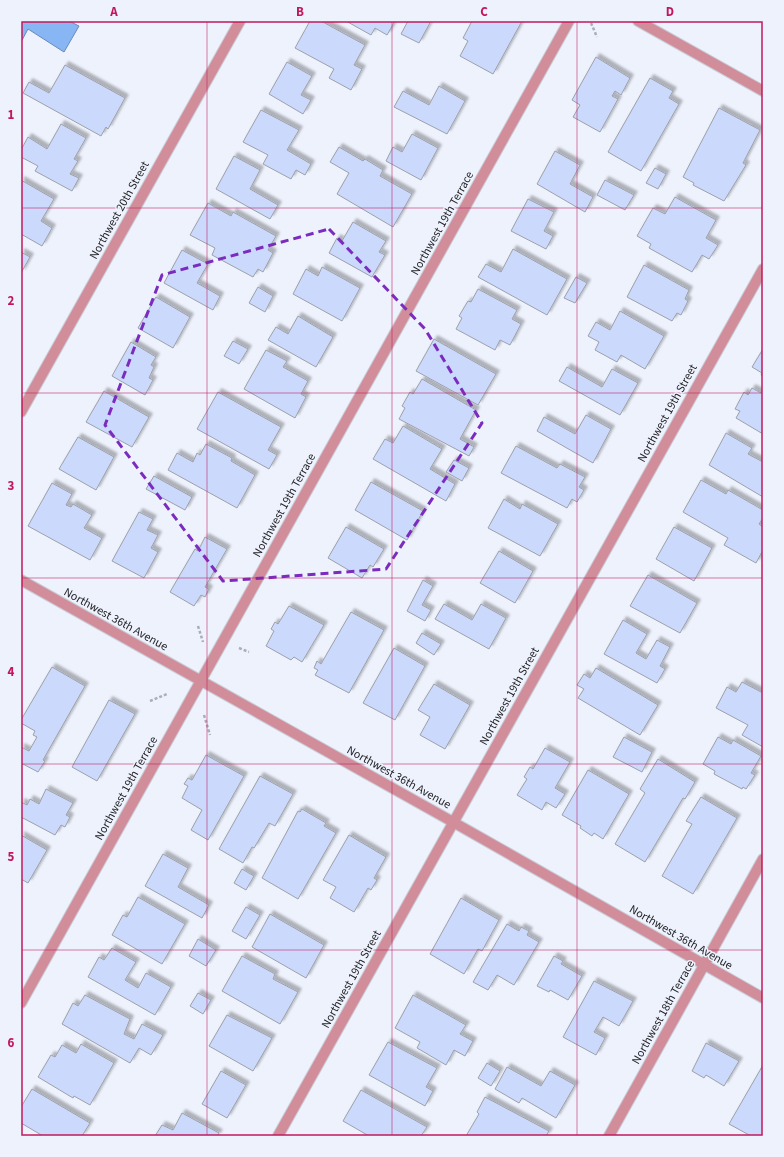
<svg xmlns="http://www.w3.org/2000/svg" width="784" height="1157" font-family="'Source Sans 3',sans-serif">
<defs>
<filter id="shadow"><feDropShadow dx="3.5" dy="-3.5" stdDeviation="1" flood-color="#0004"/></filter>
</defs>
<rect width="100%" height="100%" fill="#eef2fc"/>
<!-- water -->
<polygon fill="#88b6f5" stroke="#698ab7" points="21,21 69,21 79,26 64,52 28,29 21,42"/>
<!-- building -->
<g fill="#cbd9fd" stroke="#9ca0a9" filter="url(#shadow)">
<polygon points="310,21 321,21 365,45 354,65 362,69 351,90 329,78 334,69 295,48"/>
<polygon points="346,21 395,21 387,35 375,28 371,35"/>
<polygon points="408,21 431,21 419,43 401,34"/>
<polygon points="472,21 522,21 493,74 460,56 468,41 463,38"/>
<polygon points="596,57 630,78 621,95 615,91 612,96 618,99 600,132 573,117 580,105 572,100"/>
<polygon points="287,62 312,76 301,95 311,100 303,114 269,94"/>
<polygon points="65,65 125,98 108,129 106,127 101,136 23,93 29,82 49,93"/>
<polygon points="650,78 673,91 669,98 679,104 641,171 608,152"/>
<polygon points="439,86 465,101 447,134 394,107 403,91 429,105"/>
<polygon points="719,108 760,130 743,163 746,165 724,201 693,185 694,183 683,177"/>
<polygon points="261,110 299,130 287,150 311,164 305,175 296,170 291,179 263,164 268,155 243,142"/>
<polygon points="61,124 86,138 74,159 78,161 70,174 79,178 72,191 35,171 38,166 21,157 21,150 28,137 47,149"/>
<polygon points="412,134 438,148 421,180 386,161 393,147 402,152"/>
<polygon points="339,147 363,161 365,159 383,170 380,176 412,194 393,227 337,194 349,173 330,162"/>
<polygon points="555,151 580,165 570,184 593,197 585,212 537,184"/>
<polygon points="234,156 260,170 250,189 278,205 270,219 216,189"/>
<polygon points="655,168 666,174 658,189 646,183"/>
<polygon points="21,180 54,199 41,221 52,228 42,246 21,234"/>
<polygon points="605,180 634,195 625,210 597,195"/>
<polygon points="675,197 716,220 706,238 718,245 709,259 702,255 692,272 649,248 651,244 637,236 653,208 665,214"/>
<polygon points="528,199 554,212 544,231 553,236 546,249 511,231"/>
<polygon points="208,203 231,216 233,212 276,236 268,250 273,253 263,272 258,269 253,277 212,255 215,248 190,235"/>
<polygon points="353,222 386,241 379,252 385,255 372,277 329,253 337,238 342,241"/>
<polygon points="513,249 567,279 547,315 478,277 486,264 501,272"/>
<polygon points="182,250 208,264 197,283 220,296 213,310 164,283"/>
<polygon points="21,252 30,257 21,273"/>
<polygon points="644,265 689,290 685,299 688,301 681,315 677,313 672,321 627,297"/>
<polygon points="322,267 360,288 342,321 293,294 306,269 318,276"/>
<polygon points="576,277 587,283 575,303 564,298"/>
<polygon points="258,287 273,296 265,312 249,303"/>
<polygon points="478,289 517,310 512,319 521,324 510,345 500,340 495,350 456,329 462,318 459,316 468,301 471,302"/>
<polygon points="156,297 190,317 173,348 138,328"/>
<polygon points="620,311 664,336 645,369 621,355 617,362 595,350 599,342 588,336 596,322 610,330"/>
<polygon points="298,316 333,337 316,367 268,340 276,327 288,334"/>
<polygon points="434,339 496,374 478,405 416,371"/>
<polygon points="233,341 248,349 239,364 224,356"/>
<polygon points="131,342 156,357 151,365 154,367 149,378 153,380 145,395 112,376"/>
<polygon points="763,349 763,376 761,375 762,373 752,367"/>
<polygon points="266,350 287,361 283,367 308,381 301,394 306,397 295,418 244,389"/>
<polygon points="567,367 602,387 612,369 638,383 620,415 559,381"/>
<polygon points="422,379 476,410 460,439 474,447 469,456 399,419 405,408 402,406 410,392 413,394"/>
<polygon points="752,388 763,394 763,434 736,418 740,411 735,409 744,392 748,395"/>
<polygon points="104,391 149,417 132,447 86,422"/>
<polygon points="218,392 281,427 268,450 277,455 269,469 197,429"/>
<polygon points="586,415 611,429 593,463 537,431 544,417 575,434"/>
<polygon points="403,426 442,449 430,469 455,484 446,501 373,459 385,439 393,443"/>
<polygon points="726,433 752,448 748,454 763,462 763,497 709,465"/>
<polygon points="78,437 114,457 96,490 59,469"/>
<polygon points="206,444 232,458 231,461 255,475 237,508 168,470 177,453 193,462 197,453 200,455"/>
<polygon points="516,446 557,468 560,464 585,477 579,487 584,490 577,502 572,499 567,508 501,473"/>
<polygon points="454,460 469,468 462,481 446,472"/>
<polygon points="154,476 192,497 185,510 146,489"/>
<polygon points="701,480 726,494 728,490 763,510 763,518 759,524 763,527 763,550 756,563 724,545 728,538 683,512"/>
<polygon points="371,482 423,511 407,540 355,510"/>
<polygon points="52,483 72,494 66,505 71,507 73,504 92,515 84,528 102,538 90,560 28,526"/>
<polygon points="504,499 520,509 522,504 558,524 540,556 488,528"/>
<polygon points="139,512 153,519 147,530 158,535 151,548 158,552 144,578 112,561"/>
<polygon points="346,527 384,549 373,567 370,565 362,578 328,558"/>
<polygon points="674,527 712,548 694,581 656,559"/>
<polygon points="205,537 227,549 205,587 209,589 205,597 201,595 194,606 170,592 195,549 198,551"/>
<polygon points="499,551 533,571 515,603 480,583"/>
<polygon points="648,575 697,603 680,633 630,606"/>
<polygon points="423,580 433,586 422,605 431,610 425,621 407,611"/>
<polygon points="444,604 472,620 481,604 506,618 489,649 435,619"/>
<polygon points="289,606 324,625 302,662 294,657 291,660 266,646 274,631 271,629 275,622 278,624"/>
<polygon points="351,612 384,630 349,693 315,675 318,670 314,668 317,661 321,664"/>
<polygon points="623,620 647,634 636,653 646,659 657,640 670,647 660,666 665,669 657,683 604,654"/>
<polygon points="422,633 441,644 434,655 416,643"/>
<polygon points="394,648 425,666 395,720 363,703"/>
<polygon points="52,667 85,686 43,760 45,761 38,772 21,763 21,747 29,751 37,737 33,735 35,731 21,723 21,720"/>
<polygon points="596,668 658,705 640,735 578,698 584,689 577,685 584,674 590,678"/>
<polygon points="742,682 763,693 763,747 742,735 748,725 716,708 727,687 736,692"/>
<polygon points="434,684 470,705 445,749 420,735 430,717 418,710"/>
<polygon points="109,700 135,714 97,781 72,767"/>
<polygon points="624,737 652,752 642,772 613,757"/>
<polygon points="718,737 731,744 733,740 761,756 751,773 755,775 746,789 743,787 742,789 714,774 715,771 703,764"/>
<polygon points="545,748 570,762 555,788 565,794 556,808 546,802 542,810 517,795 527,779 524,777 530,767 533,769"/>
<polygon points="206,755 244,776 208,840 191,830 202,810 182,798 188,786 184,784 188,778 192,780"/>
<polygon points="658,759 695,782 685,799 683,798 645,862 615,844 645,793 640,789"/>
<polygon points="588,770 629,794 603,839 594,833 592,836 580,828 581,826 562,815"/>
<polygon points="260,776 293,794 275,826 269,823 254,848 252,847 243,863 219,849"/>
<polygon points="46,789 73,803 66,815 70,817 65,827 61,825 55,835 21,817 21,802 27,805 30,799 39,804"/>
<polygon points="701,797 737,818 693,894 662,876 692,824 686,821"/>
<polygon points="302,809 326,823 324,826 336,833 298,899 262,878 298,811 300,812"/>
<polygon points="21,835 47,850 28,883 21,879"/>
<polygon points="349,835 386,857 374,878 377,880 371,890 368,888 354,912 330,898 336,887 323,880"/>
<polygon points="163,854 188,868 178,887 209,905 202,918 145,886"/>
<polygon points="242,869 254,876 246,890 234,883"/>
<polygon points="138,897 185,924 162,964 112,935 123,915 127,917"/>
<polygon points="461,898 499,920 482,951 478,949 464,974 430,954"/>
<polygon points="246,907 260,915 246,939 232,931"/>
<polygon points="270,914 324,945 306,978 252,947"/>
<polygon points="507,924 519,931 521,927 529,931 527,935 539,942 514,985 497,975 488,990 473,982"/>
<polygon points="198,939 216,950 206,966 189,956"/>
<polygon points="112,948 136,962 125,980 138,988 146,973 171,987 155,1015 88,977 99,957 104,960"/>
<polygon points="242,956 275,974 273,979 298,992 280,1024 222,991"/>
<polygon points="554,956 563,961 561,964 582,976 568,1000 550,990 549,992 537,986"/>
<polygon points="594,981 633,1001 619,1026 603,1017 594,1032 605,1038 596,1055 563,1037"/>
<polygon points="198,993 211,1000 203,1014 190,1006"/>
<polygon points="85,995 130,1019 124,1034 134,1039 142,1024 163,1035 151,1055 139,1048 130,1063 62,1024 73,1003 78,1006"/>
<polygon points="413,995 466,1025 460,1034 473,1041 465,1056 454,1050 446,1065 417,1048 420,1042 395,1028"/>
<polygon points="227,1015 272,1038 253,1071 209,1046"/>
<polygon points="388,1042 437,1068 426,1087 433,1091 425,1106 369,1075"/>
<polygon points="706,1043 739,1061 724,1086 706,1075 704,1078 692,1071"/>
<polygon points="81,1044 114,1063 90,1105 74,1096 73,1098 38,1077 51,1055 55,1057 62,1045 76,1053"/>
<polygon points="487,1063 500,1071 491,1086 478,1078"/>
<polygon points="763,1065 763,1136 751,1136 729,1124"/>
<polygon points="507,1067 541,1086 550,1071 575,1085 556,1118 522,1098 519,1103 495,1089"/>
<polygon points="221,1071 246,1085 227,1118 202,1104"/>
<polygon points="32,1089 90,1123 82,1136 43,1136 21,1123 21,1107"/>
<polygon points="361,1090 427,1127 421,1136 369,1136 343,1121"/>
<polygon points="485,1097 549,1131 546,1136 466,1136 479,1114 477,1112"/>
<polygon points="182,1113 219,1133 217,1136 155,1136 162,1125 173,1130"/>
</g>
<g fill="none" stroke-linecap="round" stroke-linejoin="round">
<defs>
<g id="minor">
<polyline points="638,21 763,91"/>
<polyline points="21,412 240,21"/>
<polyline points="21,580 453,822 763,998"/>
<polyline points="21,1003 569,21"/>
<polyline points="278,1136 763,269"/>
<polyline points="609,1136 763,859"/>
</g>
</defs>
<!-- minor casing -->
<use href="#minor" stroke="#c9cdd6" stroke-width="12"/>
<!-- path -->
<g stroke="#abaeb6" stroke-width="2.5" stroke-dasharray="3 2" stroke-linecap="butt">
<polyline points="591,23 597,37"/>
<polyline points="198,626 203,642"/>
<polyline points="239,648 249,652"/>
<polyline points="150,701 167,694"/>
<polyline points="204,715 210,735"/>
</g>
<!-- minor -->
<use href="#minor" stroke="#d28d9b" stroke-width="10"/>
</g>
<!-- marked area -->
<path fill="none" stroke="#7b2cbf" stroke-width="3" stroke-dasharray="8 5" stroke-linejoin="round" d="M329 229 425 329 482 423 386 569 223 581 105 425 162 275Z"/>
<!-- grid -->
<path fill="none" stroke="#c2185b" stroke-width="1" stroke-opacity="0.55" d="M207 21V1136M392 21V1136M577 21V1136M21 208H763M21 393H763M21 578H763M21 764H763M21 950H763"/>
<g text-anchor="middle" stroke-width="3" stroke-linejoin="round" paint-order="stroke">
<!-- street labels -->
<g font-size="12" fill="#222327" stroke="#eef2fc">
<text transform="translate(119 210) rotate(-61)" y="4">Northwest 20th Street</text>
<text transform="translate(442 223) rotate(-61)" y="4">Northwest 19th Terrace</text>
<text transform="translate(667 413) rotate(-61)" y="4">Northwest 19th Street</text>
<text transform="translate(284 505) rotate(-61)" y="4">Northwest 19th Terrace</text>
<text transform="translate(116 619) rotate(29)" y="4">Northwest 36th Avenue</text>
<text transform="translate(509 696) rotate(-61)" y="4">Northwest 19th Street</text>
<text transform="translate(399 777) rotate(29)" y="4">Northwest 36th Avenue</text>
<text transform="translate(126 788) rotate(-61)" y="4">Northwest 19th Terrace</text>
<text transform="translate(681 937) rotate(30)" y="4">Northwest 36th Avenue</text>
<text transform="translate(351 979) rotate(-61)" y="4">Northwest 19th Street</text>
<text transform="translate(663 1012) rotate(-61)" y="4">Northwest 18th Terrace</text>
</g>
</g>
<!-- border -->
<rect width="784" height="1157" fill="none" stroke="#eef2fc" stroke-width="44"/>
<rect x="22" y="22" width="740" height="1113" fill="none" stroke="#c2185b" stroke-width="1.5"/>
<g font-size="13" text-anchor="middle" font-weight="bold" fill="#c2185b">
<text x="114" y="16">A</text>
<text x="300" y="16">B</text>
<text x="484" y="16">C</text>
<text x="670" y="16">D</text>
<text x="11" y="119">1</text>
<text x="11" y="305">2</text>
<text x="11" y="490">3</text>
<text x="11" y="676">4</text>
<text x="11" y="861">5</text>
<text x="11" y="1047">6</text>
</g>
</svg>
